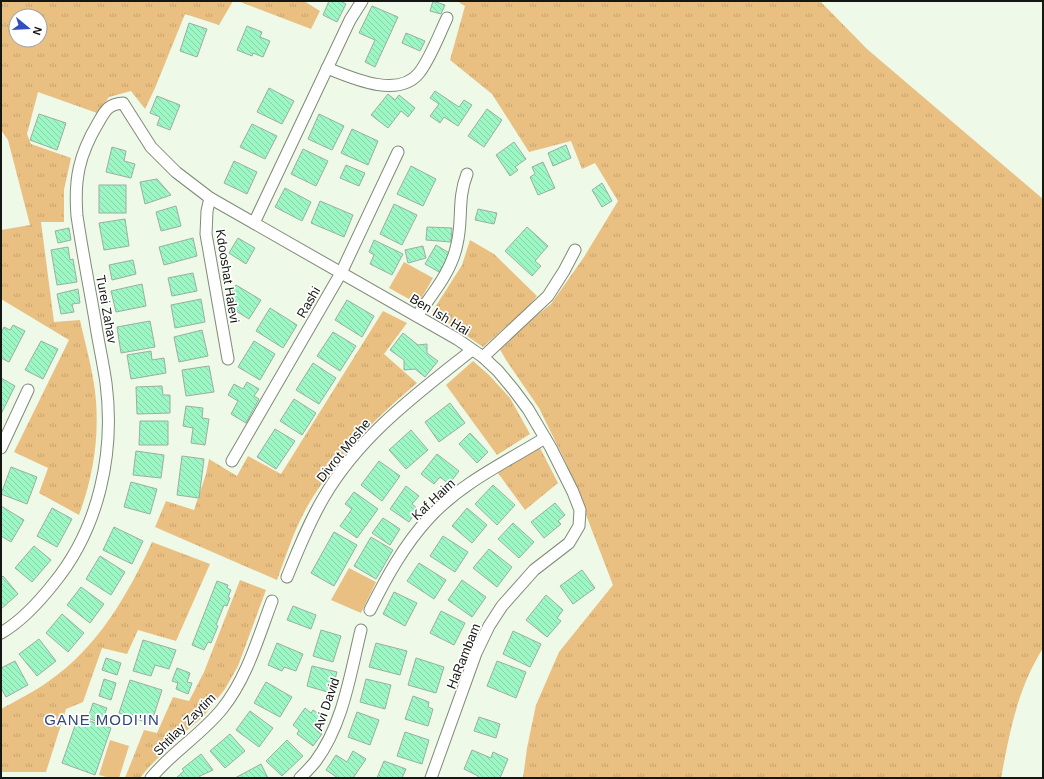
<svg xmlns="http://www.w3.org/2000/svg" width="1044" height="779" font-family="Helvetica,sans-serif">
<defs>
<pattern id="grass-tufts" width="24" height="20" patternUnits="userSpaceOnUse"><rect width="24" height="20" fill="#eac082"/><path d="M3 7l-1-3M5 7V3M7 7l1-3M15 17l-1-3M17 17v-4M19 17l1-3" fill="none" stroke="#c8a46f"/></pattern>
<pattern id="building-back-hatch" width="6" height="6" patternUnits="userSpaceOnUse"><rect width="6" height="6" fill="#9cf7c4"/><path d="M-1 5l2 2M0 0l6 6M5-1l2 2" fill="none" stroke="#86d3a7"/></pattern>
</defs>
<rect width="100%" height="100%" fill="#eef9e7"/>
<!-- grass -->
<g fill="url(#grass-tufts)" fill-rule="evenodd">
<path d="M1 1H233L219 25 185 14 155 88 145 109 131 91 109 97 97 113 38 92 27 134 31 144 71 158 64 190V222H41L54 322 80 320C85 343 92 367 95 391 100 433 94 475 79 515L39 493 48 468 14 452 69 340 1 299V230L30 225 8 140 1 130ZM16 16H40V40H16Z"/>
<polygon points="238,1 304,1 320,11 311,29"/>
<path d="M457 1H820L867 49 1043 199V648C1017 690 1010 731 1001 778H523L527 748 536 705 559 652 613 585 566 463 539 408 506 360 498 346 551 304 584 257 618 201 595 163 582 169 571 141 529 152 492 94 450 60 465 6Z"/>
<polygon points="470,240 494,254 537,296 528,307 483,347 432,312 462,265"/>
<path d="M383 311 407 323 384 354 417 383C375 418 335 459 307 507 294 530 286 556 277 580L155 527 166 501 194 510 206 474 209 459 237 476 248 456 281 474Z"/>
<polygon points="473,361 489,375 510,398 530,434 497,455 446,385"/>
<polygon points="540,448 558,483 525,510 498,473"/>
<path d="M152 542 210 564 176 641 138 630 127 654 102 648 83 702 66 709 46 772H1V709C17 700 34 692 49 681 97 648 128 595 152 542Z"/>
<polygon points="240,580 266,590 238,666 225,689 203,717 179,737 149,767 140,778 125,778 144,730 157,733 173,697 189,701 204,672"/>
</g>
<!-- park -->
<g fill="#eac082">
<polygon points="404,262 433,278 418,304 389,288"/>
<polygon points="349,568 376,582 361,613 331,600"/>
<polygon points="110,740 129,746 119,778 110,778 99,775"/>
</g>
<!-- building -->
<g fill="url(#building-back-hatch)" stroke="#9caea3">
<polygon points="329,1 340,1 346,4 337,22 323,15"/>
<polygon points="433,1 445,5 441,14 430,11"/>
<polygon points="372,6 398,17 375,67 365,62 375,40 359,33"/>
<polygon points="189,23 207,29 197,57 180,51"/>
<polygon points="247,26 262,32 260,37 270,41 263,57 253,53 252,56 237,50"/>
<polygon points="406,33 425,41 420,51 402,43"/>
<polygon points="269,88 294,101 282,124 257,112"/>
<polygon points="435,91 459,107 464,100 472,105 458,126 444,117 440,123 430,116 439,104 430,98"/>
<polygon points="388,94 395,100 399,95 415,108 408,117 401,111 388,128 371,115"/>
<polygon points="157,96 180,105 170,130 157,125 160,117 150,113"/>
<polygon points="487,109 502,120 484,147 468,136"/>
<polygon points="39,114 66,123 57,150 30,140"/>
<polygon points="319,114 344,126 332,150 308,139"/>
<polygon points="252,124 277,136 265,159 240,147"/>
<polygon points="352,129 378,141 368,165 341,153"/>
<polygon points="514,142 526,159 515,167 518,170 510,176 496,155"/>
<polygon points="566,145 571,158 553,166 548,153"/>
<polygon points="112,147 126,151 124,161 135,164 131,178 106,172"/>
<polygon points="303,149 328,161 316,186 291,174"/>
<polygon points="234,161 257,172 247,194 224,183"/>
<polygon points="543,162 555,188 538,195 530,177 535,174 532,167"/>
<polygon points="346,165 365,173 359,186 340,178"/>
<polygon points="411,166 436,179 423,206 397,194"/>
<polygon points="157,179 171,195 145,204 140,182"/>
<polygon points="602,183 612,201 602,207 592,190"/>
<rect x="99" y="185" width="27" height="28"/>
<polygon points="285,188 311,202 302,221 275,207"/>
<polygon points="320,201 353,215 344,237 311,223"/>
<polygon points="394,204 417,215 402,245 380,234"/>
<polygon points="176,206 181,226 161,231 156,212"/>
<polygon points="478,209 497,213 494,224 475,220"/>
<polygon points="125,219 129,246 104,250 99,223"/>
<polygon points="427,227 452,228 451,242 426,240"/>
<polygon points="527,227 548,246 535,261 541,266 532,276 505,251"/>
<polygon points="69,228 71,240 58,243 55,231"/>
<polygon points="193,238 197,256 164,265 159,247"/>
<polygon points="238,238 255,248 246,264 229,253"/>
<polygon points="374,240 403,254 392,275 370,264 374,255 369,252"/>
<polygon points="436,245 451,254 439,272 425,264"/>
<polygon points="423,246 426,258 408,263 405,250"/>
<polygon points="68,247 70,260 73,259 77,282 57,285 51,250"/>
<polygon points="133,260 136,274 112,280 109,265"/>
<polygon points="193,273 197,291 172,296 168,278"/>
<polygon points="142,284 146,306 116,312 111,291"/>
<polygon points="236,285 261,300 249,319 231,308 236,301 229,296"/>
<polygon points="78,289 80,303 72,304 74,312 61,314 57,294"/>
<polygon points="201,299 205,322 175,328 171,305"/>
<polygon points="347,300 374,316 362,337 335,320"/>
<polygon points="270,308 297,325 283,348 256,331"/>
<polygon points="150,321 155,347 121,353 117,327"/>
<polygon points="13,325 25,331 9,362 1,358 1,333 4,327 10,330"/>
<polygon points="202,330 208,356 179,362 174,337"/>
<polygon points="333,332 356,346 340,371 317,356"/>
<polygon points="403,333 418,345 427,344 427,353 438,361 425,377 415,369 404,370 404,360 390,350"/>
<polygon points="41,341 58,349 43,379 25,370"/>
<polygon points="254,341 275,354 260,380 238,367"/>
<polygon points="151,351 152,360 164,358 166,373 131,379 127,355"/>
<polygon points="313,363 336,378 319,404 296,390"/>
<polygon points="209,366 214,392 186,396 182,370"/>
<polygon points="1,378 15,386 1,414"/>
<polygon points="247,382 259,389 254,396 259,399 246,423 231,414 238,401 228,395 234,384 243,389"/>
<polygon points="162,386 163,395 170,395 170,413 137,414 136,387"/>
<polygon points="294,399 316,413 302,435 280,421"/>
<polygon points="450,403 465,423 439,442 425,422"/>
<polygon points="186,406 203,408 202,418 209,419 205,445 191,443 193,428 183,426"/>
<polygon points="140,421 168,421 168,445 139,445"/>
<polygon points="275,429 295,441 276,469 257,457"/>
<polygon points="411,430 428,450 406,469 389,450"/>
<polygon points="470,433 488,452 477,463 459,444"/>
<polygon points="136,451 164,455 161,478 133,475"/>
<polygon points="437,454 459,471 449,484 440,477 434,484 421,474"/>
<polygon points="182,456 204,459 199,498 177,495"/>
<polygon points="379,461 400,476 382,501 361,485"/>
<polygon points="11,467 37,477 27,504 1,494"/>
<polygon points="131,482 157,489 150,514 124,507"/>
<polygon points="493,485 515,505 497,525 475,504"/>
<polygon points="406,486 419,496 412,504 418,509 409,522 390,509"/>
<polygon points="354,492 378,509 357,538 340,526 352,509 345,504"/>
<polygon points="555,503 565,515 558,521 561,524 544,538 531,522"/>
<polygon points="1,506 24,520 11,542 1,536"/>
<polygon points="52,508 72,519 57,547 37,536"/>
<polygon points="467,508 487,525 472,543 452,526"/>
<polygon points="383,518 400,529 390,545 372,533"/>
<polygon points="513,523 534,542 519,558 498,539"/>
<polygon points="114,527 143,541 132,564 103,550"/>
<polygon points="334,532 357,545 334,586 311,573"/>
<polygon points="443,536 468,552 455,572 430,556"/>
<polygon points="371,537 393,550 376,579 354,566"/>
<polygon points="34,546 51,560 32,582 15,568"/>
<polygon points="489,549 512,567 497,587 473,568"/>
<polygon points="100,556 125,572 111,595 86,579"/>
<polygon points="419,563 446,580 434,599 407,581"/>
<polygon points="582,570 595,588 573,604 560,586"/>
<polygon points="3,576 18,594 1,609 1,578"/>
<polygon points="462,580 486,597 472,617 448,600"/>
<polygon points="217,581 228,585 227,588 231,590 228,597 230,598 227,606 224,605 216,625 218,626 211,643 208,642 204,650 192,645"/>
<polygon points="81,587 104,604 90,623 67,605"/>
<polygon points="394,592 417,603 405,626 383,614"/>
<polygon points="546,595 563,610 557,618 561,621 547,637 526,620"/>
<polygon points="293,606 316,615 311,629 287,620"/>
<polygon points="441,611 465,623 454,645 430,633"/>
<polygon points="62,614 84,633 68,652 46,633"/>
<polygon points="321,630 341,636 333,662 313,656"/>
<polygon points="513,631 541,644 530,667 503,654"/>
<polygon points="39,639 56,661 37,676 19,654"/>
<polygon points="143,640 176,650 169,669 155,665 151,676 133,671"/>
<polygon points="277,643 303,654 296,671 284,667 282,671 268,665"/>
<polygon points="376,643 407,651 400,675 369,667"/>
<polygon points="106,658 121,663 117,675 102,670"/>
<polygon points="416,658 444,667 436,693 408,685"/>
<polygon points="15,661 28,685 6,697 1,688 1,668"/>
<polygon points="497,661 526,672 516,698 487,686"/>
<polygon points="312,666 337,672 331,693 307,686"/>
<polygon points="177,668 190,673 187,682 192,683 188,694 176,689 178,683 172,681"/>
<polygon points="104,679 116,683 111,700 99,696"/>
<polygon points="366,679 391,685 385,709 360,702"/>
<polygon points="130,680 162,690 151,724 119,713"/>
<polygon points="266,682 292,697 280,717 254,703"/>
<polygon points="413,696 429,702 428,707 433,709 428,726 405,719"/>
<polygon points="93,703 107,708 101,723 88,718"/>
<polygon points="305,708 311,713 313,710 323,717 315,729 322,734 313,746 297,734 299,730 293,725"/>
<polygon points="250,711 273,728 259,747 236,730"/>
<polygon points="357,712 379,720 370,745 348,737"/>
<polygon points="78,717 111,728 95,775 62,763"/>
<polygon points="479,717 500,724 496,738 474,731"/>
<polygon points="405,732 429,740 422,764 397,756"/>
<polygon points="230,734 245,751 225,768 210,751"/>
<polygon points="287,740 303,756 282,776 266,761"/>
<polygon points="472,750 491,758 493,752 508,759 500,778 478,778 478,776 464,769"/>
<polygon points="353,751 366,759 353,778 338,778 326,770 336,755 347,762"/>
<polygon points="201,754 213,770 200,776 199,778 176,778 184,771 182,769"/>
<polygon points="384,761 406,769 402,778 377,778"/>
<polygon points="261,764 268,778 235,778"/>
</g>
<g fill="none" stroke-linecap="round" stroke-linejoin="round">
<defs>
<g id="minor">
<path d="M327 68C352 78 398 99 419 73 430 59 439 35 447 18"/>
<polyline points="210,198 207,211 206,234 228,359"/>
<polyline points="254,223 350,20 362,1"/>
<path d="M417 316C432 294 452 271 457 244 463 220 457 199 467 174"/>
<polyline points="483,357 548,296 564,271 575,250"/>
<polyline points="1,448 28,390"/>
<polyline points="232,461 341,273 398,152"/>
<path d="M287 577C298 550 309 522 324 497 360 435 418 393 472 350"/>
<path d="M370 610C386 578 404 545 429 518 461 483 506 462 545 438"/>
<path d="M1 633C22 621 39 602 54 583 99 528 115 453 106 383 103 362 98 341 95 320 89 285 82 250 77 216 74 179 79 155 98 123 105 111 108 104 123 103L151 147 176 172 210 198 457 339 483 357 498 371 513 389 528 409 551 448 573 492 580 510 579 526 569 543 534 570 502 606 489 626 476 653 431 778"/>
<path d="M151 778C172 752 201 735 222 709 247 678 258 638 272 601"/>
<path d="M300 778C305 773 310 768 315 762 343 725 350 675 361 630"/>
</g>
</defs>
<!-- minor casing -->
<use href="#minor" stroke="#808a79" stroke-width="13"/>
<!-- minor -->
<use href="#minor" stroke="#fff" stroke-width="11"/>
</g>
<g text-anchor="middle" stroke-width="3.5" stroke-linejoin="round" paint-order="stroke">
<!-- street labels -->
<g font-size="13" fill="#151812" stroke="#fff">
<text transform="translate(228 276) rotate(81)" y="5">Kdooshat Halevi</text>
<text transform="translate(308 302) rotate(-60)" y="5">Rashi</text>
<text transform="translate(107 309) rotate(80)" y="5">Turei Zahav</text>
<text transform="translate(440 314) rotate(31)" y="5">Ben Ish Hai</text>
<text transform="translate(343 450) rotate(-51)" y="5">Divrot Moshe</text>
<text transform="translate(433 499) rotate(-43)" y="5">Kaf Haim</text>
<text transform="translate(463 656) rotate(-68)" y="5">HaRambam</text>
<text transform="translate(326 704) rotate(-71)" y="5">Avi David</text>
<text transform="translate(184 724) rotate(-45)" y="5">Shtilay Zaytim</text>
</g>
<!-- quarter labels -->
<g font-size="15" letter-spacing="1" fill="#31447d" stroke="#fff">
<text x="102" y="725">GANE MODI'IN</text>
</g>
</g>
<!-- border -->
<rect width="1044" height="779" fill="none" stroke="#151812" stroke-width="4"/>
<!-- north arrow -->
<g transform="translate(28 28) rotate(108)"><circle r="19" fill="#ffffff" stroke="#a1a3a0"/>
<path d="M0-3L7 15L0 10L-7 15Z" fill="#314dbe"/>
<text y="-6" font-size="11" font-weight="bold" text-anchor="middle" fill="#151812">N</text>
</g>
</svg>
